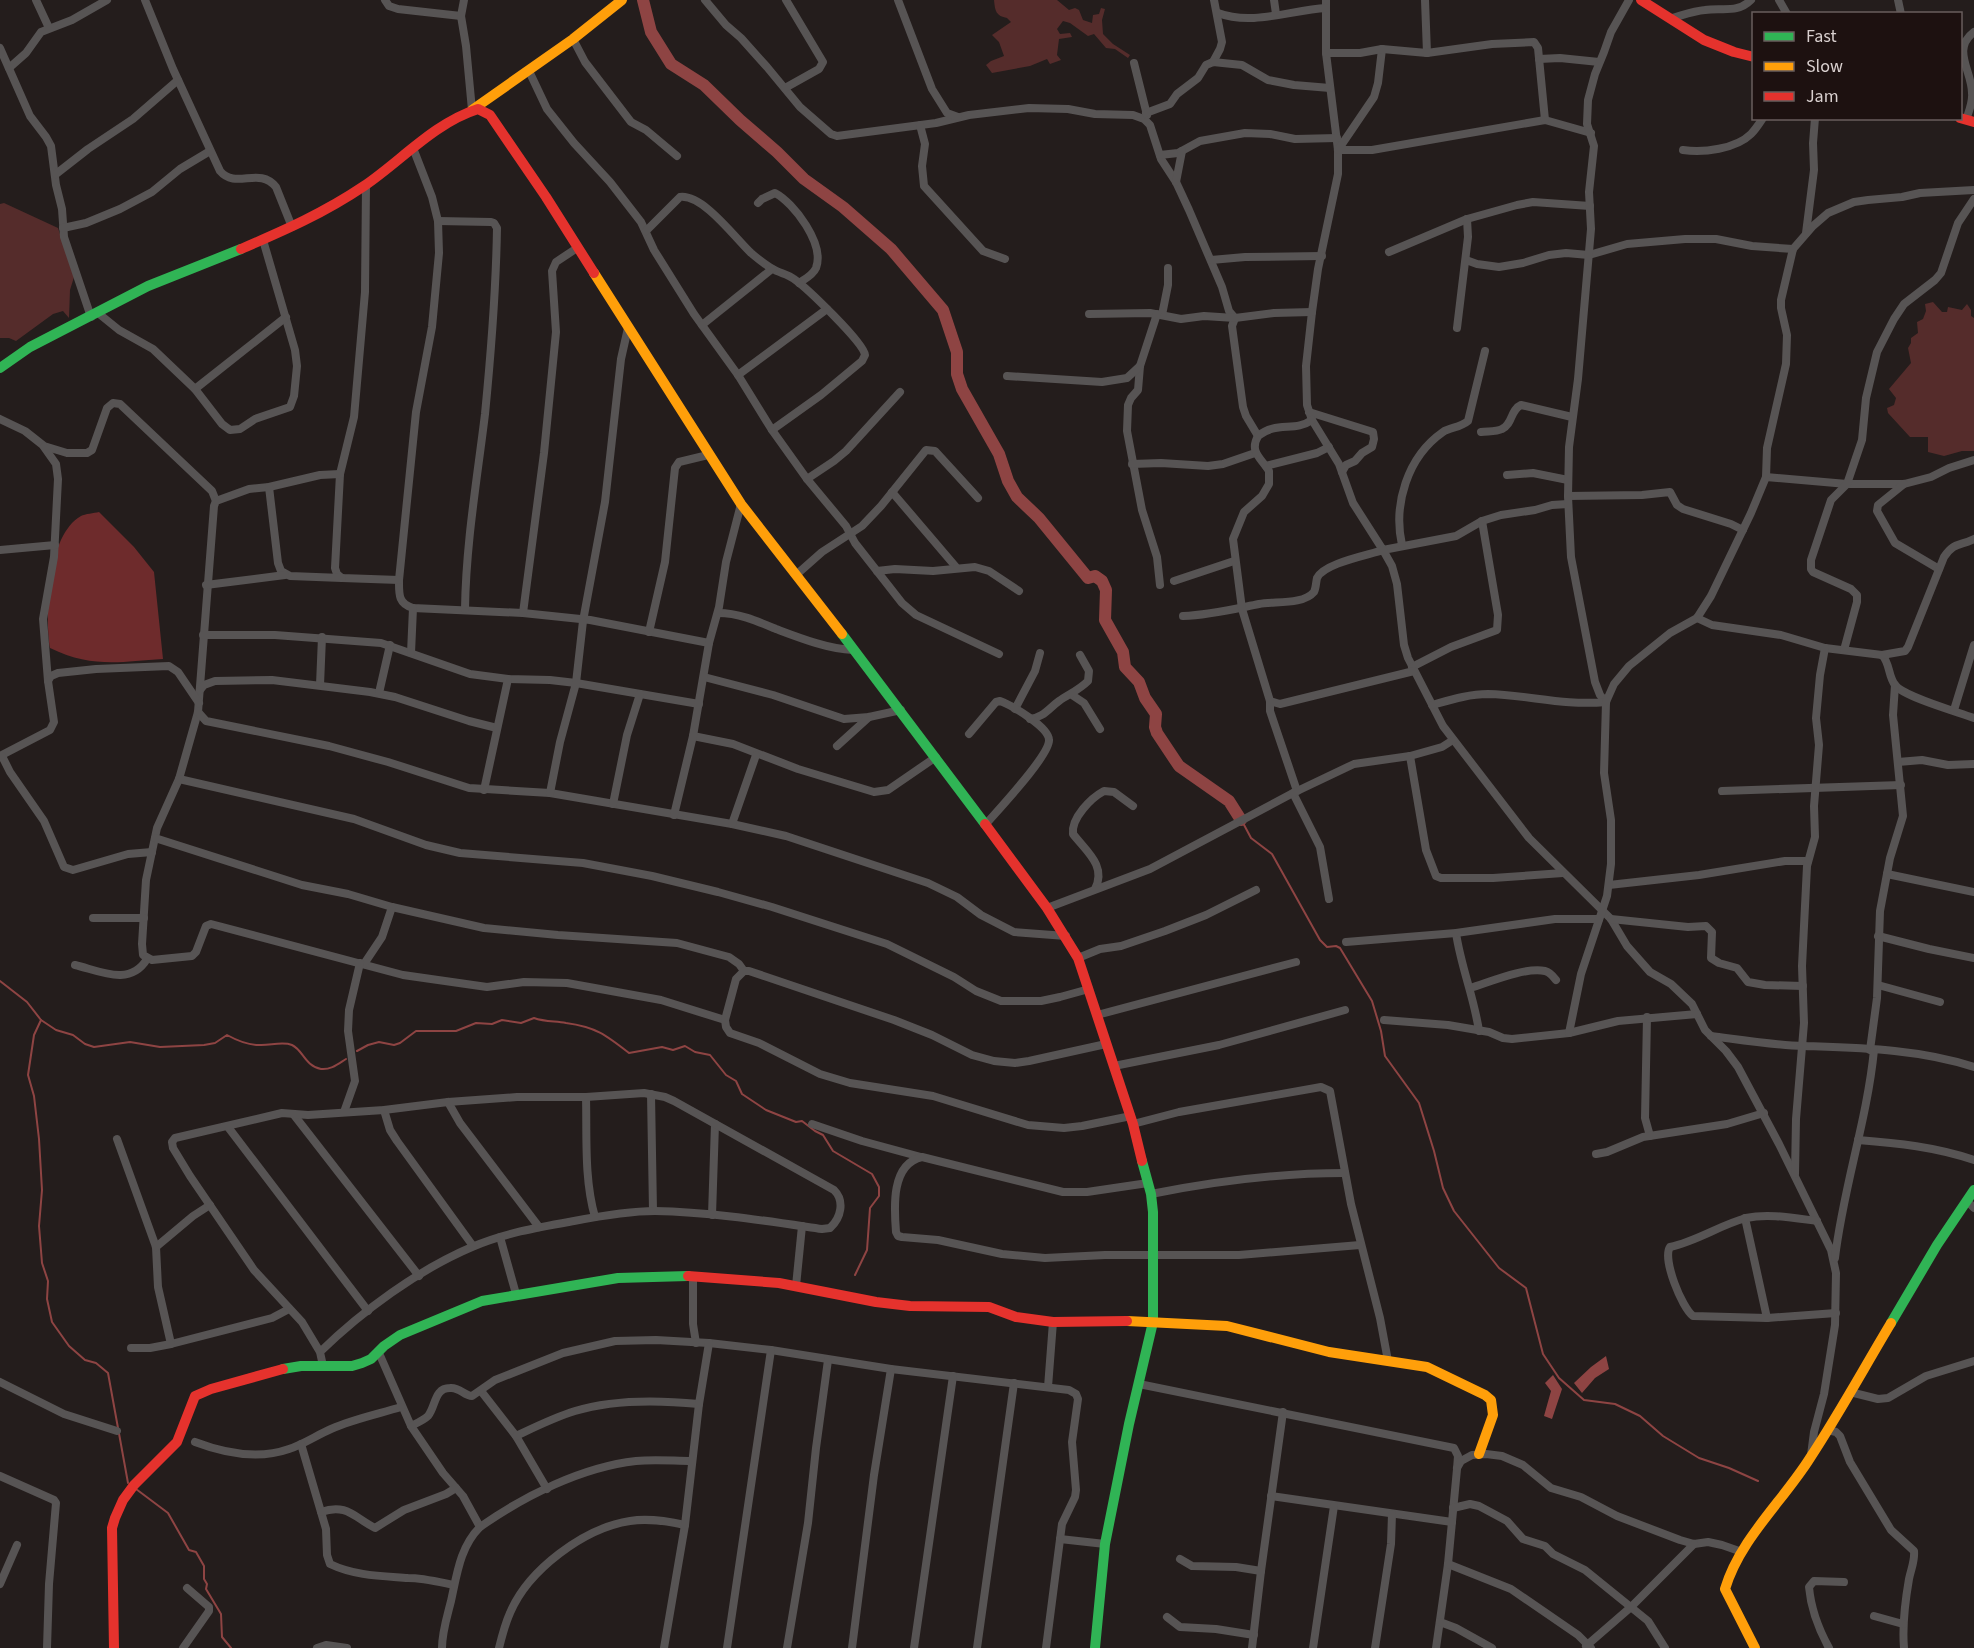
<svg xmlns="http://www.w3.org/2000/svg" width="1974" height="1648" font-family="'Source Sans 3',sans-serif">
<rect width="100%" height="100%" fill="#241d1c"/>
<!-- green -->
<g fill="#552c2b">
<path d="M994 0H1057L1069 10 1075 8 1079 10 1083 20 1092 23 1093 15 1099 14 1101 8 1105 9 1102 20 1103 34 1113 44 1130 55 1128 58 1115 49 1106 48 1094 34 1088 36 1070 23 1063 21 1057 29 1060 34 1070 33 1072 37 1059 39 1057 55 1061 60 1050 64 1047 59 1030 66 992 73 986 65 991 61 1004 56 999 42 992 35 1011 22 1007 18C996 16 995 11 994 0Z"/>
<polygon points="4,203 58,228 74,277 70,290 69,318 63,311 53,314 16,341 9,338 0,338 0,204"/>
<polygon points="1933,302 1942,312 1947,312 1948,307 1962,310 1967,304 1971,310 1971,316 1974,318 1974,451 1962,451 1944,456 1928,452 1928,437 1910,437 1888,413 1887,408 1894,405 1896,398 1889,389 1911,363 1908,348 1911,343 1911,338 1918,333 1917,322 1923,319 1926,311 1925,304"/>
</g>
<!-- forest -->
<path fill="#6e2b2c" d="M99 512 134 547 154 572 163 659C119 662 91 668 50 648 45 614 47 535 81 516 85 514 94 513 99 512Z"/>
<!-- water -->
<g fill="#8e4443">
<polygon points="1606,1356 1609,1369 1595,1378 1582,1393 1574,1383 1591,1367"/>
<polygon points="1553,1375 1562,1389 1552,1419 1544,1416 1551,1391 1545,1383"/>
</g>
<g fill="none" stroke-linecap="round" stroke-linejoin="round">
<!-- stream -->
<g stroke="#8e4443" stroke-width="2">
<polyline points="1242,821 1251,838 1272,854 1320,940 1327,947 1336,946 1340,948 1372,1001 1381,1031 1385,1056 1419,1103 1434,1151 1443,1188 1454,1211 1499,1268 1526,1288 1543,1354 1559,1378 1584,1400 1615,1404 1640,1416 1663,1436 1699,1458 1729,1468 1758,1481"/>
<path d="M0 981 27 1002 41 1020 56 1030 73 1035 85 1044 94 1047 130 1042 160 1047 204 1045 215 1043 227 1035C236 1040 248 1045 259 1045 269 1046 282 1041 292 1045 303 1050 305 1066 321 1069 331 1070 338 1064 346 1059"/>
<polyline points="41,1020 34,1035 28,1075 34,1096 39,1139 42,1190 39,1226 42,1263 48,1281 47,1299 52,1322 69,1346 85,1360 96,1363 108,1373 128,1483"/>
<path d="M357 1051 368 1045 379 1042 394 1045 400 1043 416 1031H456L476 1023 492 1024 502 1020 521 1023 534 1018C545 1022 555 1021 566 1023 596 1027 606 1035 629 1053L662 1047 673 1050 685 1046 695 1052 710 1055 726 1075 736 1081 742 1094 766 1110 796 1122 802 1121 815 1131 823 1135 833 1151 872 1174 879 1187V1196L870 1208 867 1250 855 1275"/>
<polyline points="136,1489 168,1513 189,1550 196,1552 204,1566 204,1579 207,1584 206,1589 221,1614 222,1637 231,1648"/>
</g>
<!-- river -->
<polyline stroke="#8e4443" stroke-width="12" points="643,0 651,32 671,64 704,85 740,120 777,152 804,179 843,207 891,249 943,310 957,352 957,374 962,389 999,454 1008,481 1017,497 1039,518 1088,578 1095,576 1102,581 1106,590 1105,620 1123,652 1125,667 1139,682 1145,698 1156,714 1155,727 1157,733 1179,766 1229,801 1241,820"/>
<!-- street -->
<g stroke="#575454" stroke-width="8">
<polyline points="36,0 49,28"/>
<path d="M145 0 173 69 220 171C236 190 259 166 276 187L292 227"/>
<polyline points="385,0 389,6 398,9 461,16"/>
<polyline points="464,0 461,16 466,46 472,110"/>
<polyline points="705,0 726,25 741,38 767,67 800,107 831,134 837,136 936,123 969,115 1029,108 1068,109 1095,114 1133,115 1144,119 1150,125 1161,159 1176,182 1189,210 1222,287 1229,311 1235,318 1232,326 1243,407 1246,416 1258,436"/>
<polyline points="898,0 932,89 947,113 958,117"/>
<polyline points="1274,0 1276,14"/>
<polyline points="1326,0 1326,53 1338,150 1338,174 1318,269 1312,312 1306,366 1307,405 1312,420 1339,464 1353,503 1383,550 1456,536 1482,521 1501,515 1535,510 1552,505 1568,504"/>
<polyline points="1425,0 1427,53"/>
<polyline points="1779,0 1787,14"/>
<polyline points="1898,0 1901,14"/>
<path d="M1218 13C1252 26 1291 10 1326 8"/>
<path d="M1672 18C1683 15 1694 11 1705 10 1722 7 1737 14 1751 0"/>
<polyline points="573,39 585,62 631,122 646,130 677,156"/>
<polyline points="0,48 30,116 46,137 51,146 56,185 62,209 64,237 91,317"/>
<polyline points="1382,49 1378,83 1374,97 1338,150 1372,150 1545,120 1591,133"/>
<polyline points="1326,53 1360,53 1382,49 1427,53 1492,44 1534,42 1538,48 1545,120"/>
<polyline points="1539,59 1560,58 1599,62"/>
<polyline points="1213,62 1220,49 1222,42 1214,0"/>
<polyline points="1134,63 1147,115"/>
<polyline points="9,68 26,53 41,32 72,20 107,0"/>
<polyline points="529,71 547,109 574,143 610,182 641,222 654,250 694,314 738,375 772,430 807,479 846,526 855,543 902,603 916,615 999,654"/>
<polyline points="785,88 819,69 823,62 786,0"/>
<polyline points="1146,113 1170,104 1177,94 1198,78 1206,65 1213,62 1242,65 1268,80 1294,85 1330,88"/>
<path d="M1966 120C1969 111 1973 102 1972 93 1972 71 1951 49 1974 32"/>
<polyline points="920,125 925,144 922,166 924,186 983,251 1005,259"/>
<path d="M413 148 432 197 438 221 439 253 432 327 416 412 399 580C399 594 398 604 413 608L523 613 590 620 709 643"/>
<path d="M1683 150C1703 153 1736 149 1751 134 1756 129 1759 124 1763 118"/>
<polyline points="1160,155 1178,153 1200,141 1245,133 1270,134 1295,139 1337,138"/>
<polyline points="56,174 88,149 133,119 178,80"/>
<polyline points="1176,182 1182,151"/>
<polyline points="366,185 365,292 354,417 340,474 335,568 337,574 342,578 399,580"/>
<path d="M758 203 762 199 775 193C794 203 825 244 816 268 813 275 805 279 799 283"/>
<path d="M438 221 491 222 494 223 497 228C496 290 491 353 485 414 477 480 466 543 465 609"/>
<polyline points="63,228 86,223 120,209 152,192 180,169 210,151"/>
<path d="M646 231 680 197C703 194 735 238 751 253 757 258 765 265 773 269 779 273 788 274 794 279 807 288 864 343 865 355L862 361 821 395 772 430"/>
<polyline points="1806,233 1814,170 1813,143 1815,118"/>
<polyline points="1389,252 1467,219 1517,205 1533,202 1590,206"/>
<polyline points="1211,260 1245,257 1322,256"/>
<polyline points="1466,260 1477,264 1499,267 1523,263 1549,255 1566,253 1589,255 1627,244 1685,239 1716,239 1752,246 1793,249"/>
<polyline points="98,313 119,330 153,349 195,389 222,424 230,430 240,429 255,419 290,407 294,396 297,366 295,350 263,240"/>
<polyline points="1089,314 1150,313 1181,319 1204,316 1235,318 1274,313 1312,312"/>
<polyline points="1162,315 1168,285 1168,268"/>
<polyline points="702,325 772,269"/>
<polyline points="1457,328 1468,237 1467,219"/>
<polyline points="1140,366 1138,390 1131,398 1128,405 1127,431 1142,510 1157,557 1160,585"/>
<polyline points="738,375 827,309"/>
<polyline points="1007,376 1102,382 1127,378 1140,366 1157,314"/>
<polyline points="195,389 286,317"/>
<polyline points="1309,412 1373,432 1374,439 1372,447 1362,453 1355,461 1346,465 1342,472"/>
<polyline points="0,419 25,431 44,446 67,453 87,453 92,450 107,408 113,403 120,404 212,491 216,501"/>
<path d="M1481 432C1488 431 1496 432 1502 429 1513 424 1510 410 1521 405L1572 417"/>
<polyline points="44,447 56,464 58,479 54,557 43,619 48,681"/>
<polyline points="1132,464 1161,463 1208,466 1223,464 1255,453"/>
<polyline points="1266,466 1317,453 1329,447"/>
<polyline points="340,474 320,475 269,487 249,489 216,501 214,506 198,712 179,779 157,828 146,880 142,944 143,955 152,960 192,956 196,952 206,926 211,924 403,975 487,987 524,982 567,983 661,1000 725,1020"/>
<polyline points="1507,475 1533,473 1568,480"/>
<polyline points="1766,477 1847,484 1904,484 1931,477 1949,468 1974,460"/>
<polyline points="807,479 834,461 846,451 900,392"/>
<polyline points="1904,484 1878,505 1877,511 1895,543 1939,569"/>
<polyline points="269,487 278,563 281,571 290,576 342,578"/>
<polyline points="892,492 956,567"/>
<polyline points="1568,496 1642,495 1670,492 1677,505 1683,509 1731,524 1743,530"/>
<path d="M1402 545C1393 505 1407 457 1443 432 1450 427 1460 428 1468 421L1485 351"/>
<polyline points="0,550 55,545"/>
<polyline points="877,571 895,569 933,571 975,567 989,571 1019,591"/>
<polyline points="796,575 822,552 862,526 881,506 926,450 935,451 978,498"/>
<polyline points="1174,581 1234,561"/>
<polyline points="206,585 285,575"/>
<polyline points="523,613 544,453 556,332 552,271 556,262 577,248"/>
<path d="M718 613C739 613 757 621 776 629 800 638 828 649 853 650"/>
<path d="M1183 616C1210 615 1234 609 1259 604 1275 601 1303 605 1314 592 1316 588 1316 582 1317 578 1324 563 1369 555 1383 550L1392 566 1397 584 1404 645 1408 658 1443 726 1529 838 1611 919 1627 946 1650 972 1671 984 1692 1004 1705 1030 1726 1051 1738 1067 1779 1144 1831 1250 1836 1273 1835 1325 1824 1394 1814 1432 1811 1455"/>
<path d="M1697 618 1712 625 1781 635 1825 648 1882 655C1890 663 1888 676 1895 685 1904 697 1958 712 1974 718"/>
<polyline points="649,632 665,562 675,468 679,462 708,455"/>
<polyline points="203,635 275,635 381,643 470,674 508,679 550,680 576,683 699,704"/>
<polyline points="1844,650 1857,602 1857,595 1851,589 1813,572 1811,569 1811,560 1831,500 1847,484 1862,440 1866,398 1877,352 1894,319 1904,304 1935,280 1941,273 1958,223 1974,199"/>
<polyline points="411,653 413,608"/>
<path d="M1882 655 1905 651 1908 647 1944 557C1954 542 1960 546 1974 539"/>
<polyline points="1412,667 1451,647 1497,630 1498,615 1482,521"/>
<polyline points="704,677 773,695 844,719 869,717 901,710"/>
<polyline points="320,685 322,637"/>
<polyline points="200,690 204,685 215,681 272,680 370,692 395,697 469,721 497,728"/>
<polyline points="379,693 390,645"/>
<polyline points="1072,695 1084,703 1100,729"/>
<polyline points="1270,701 1280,704 1414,671"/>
<polyline points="1606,702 1600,695 1595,682 1571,557 1568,496 1569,447 1578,379 1591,229 1589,192 1594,146 1587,124 1588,100 1595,74 1604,52 1611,32 1629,0"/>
<path d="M1432 705C1450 700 1469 694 1488 694 1529 695 1563 706 1606 702"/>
<polyline points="1015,709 1035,671 1040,653"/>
<polyline points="1954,710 1974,645"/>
<polyline points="198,712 206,721 329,746 388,762 469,788 550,793 732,824 786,836 928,883 957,897 981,915 1014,932 1066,936"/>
<path d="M1030 719C1044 717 1048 709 1059 701 1069 694 1079 690 1088 681L1089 671 1080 655"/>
<path d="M969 734 996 702 1000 701C1011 705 1049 727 1049 740 1050 755 998 810 986 824"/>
<polyline points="693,736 733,744 798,769 874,792 888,790 936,757"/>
<polyline points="837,746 869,717"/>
<polyline points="0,756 50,730 54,722 48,681 51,676 58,673 96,669 169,666 178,672 199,703"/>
<polyline points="0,756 2,756 10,772 44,821 64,867 73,870 128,854 152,852"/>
<polyline points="1410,756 1426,850 1436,876 1441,878 1493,878 1563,873"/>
<polyline points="1898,762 1922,760 1948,765 1974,764"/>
<polyline points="179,779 354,819 426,845 460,853 583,863 652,876 718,892 772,907 887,944 954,977 976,991 1001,1001 1041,1001 1060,997 1089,989"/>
<polyline points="484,790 508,679"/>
<path d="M1297 791 1270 711V701L1242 609 1233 539 1244 512 1262 496 1269 484V471C1261 458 1249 452 1258 436 1276 421 1295 432 1312 420"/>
<polyline points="1722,791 1901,785"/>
<polyline points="550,793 560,742 576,683 583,621 605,502 621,359 628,328"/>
<polyline points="1293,793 1320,847 1329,899"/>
<polyline points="613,804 627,735 640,694"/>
<polyline points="674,815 693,736 709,643 719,607 726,562 741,504"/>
<polyline points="732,824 756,755"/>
<polyline points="155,838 302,885 348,894 392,907 484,928 558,935 677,943 729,957 739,964 744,971"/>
<polyline points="1887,874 1974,892"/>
<polyline points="1609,885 1699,875 1785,861 1808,861"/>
<path d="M1095 889C1107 866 1086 851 1073 834 1071 818 1091 798 1104 791L1114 792 1133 806"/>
<polyline points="1047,908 1150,869 1293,793 1354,764 1410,756 1442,747 1453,740"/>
<polyline points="93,918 144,918"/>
<polyline points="1611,919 1688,927 1706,926 1712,932 1711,958 1719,963 1737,968 1748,982 1765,985 1803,986"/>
<path d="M1456 933C1461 967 1474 997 1479 1031"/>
<polyline points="1878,936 1929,949 1974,958"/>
<polyline points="1346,942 1456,933 1555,919 1599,919"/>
<polyline points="1078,958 1100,949 1121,946 1165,931 1206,915 1256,890"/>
<polyline points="364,964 382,937 392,907"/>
<path d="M75 965C100 971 130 987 147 959"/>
<polyline points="1878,985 1940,1002"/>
<path d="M1470 988C1490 982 1524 967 1545 971 1550 972 1553 976 1556 980"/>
<polyline points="1097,1015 1296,962"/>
<polyline points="1647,1017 1645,1118 1650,1136"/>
<polyline points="1384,1020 1448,1025 1489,1032 1503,1038 1512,1039 1569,1033 1618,1021 1697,1014"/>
<polyline points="1569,1033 1581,974 1607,896 1611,864 1611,820 1604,773 1606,702 1614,684 1629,666 1670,633 1697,618 1711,596 1751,513 1766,477 1767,448 1786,364 1787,335 1781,308 1781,300 1793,249 1813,226 1828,213 1854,202 1868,200 1902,197 1920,193 1974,190"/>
<path d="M1711 1036C1742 1040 1773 1045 1804 1046 1861 1048 1919 1049 1974 1067"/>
<polyline points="1106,1044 1029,1061 1015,1063 994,1061 972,1055 932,1035 894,1020 749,971 744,971 736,979 725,1020 726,1027 730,1033 759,1043 820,1074 850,1083 933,1096 1028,1125 1064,1128 1082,1126 1131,1116"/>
<polyline points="1870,1050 1877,998 1880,911 1890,858 1903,816 1893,715 1895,685"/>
<polyline points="1114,1066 1219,1045 1345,1010"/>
<polyline points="651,1094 653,1211"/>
<path d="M586 1097C587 1136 584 1179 595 1217"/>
<polyline points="448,1102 460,1123 539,1227"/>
<polyline points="384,1110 390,1130 397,1141 473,1246"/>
<polyline points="344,1112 355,1081 348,1031 349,1010 360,963"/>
<polyline points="294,1115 419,1276"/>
<polyline points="812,1124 862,1141 921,1157"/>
<polyline points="1133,1124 1179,1112 1321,1087 1330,1091 1351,1204 1380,1318 1388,1361"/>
<polyline points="228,1127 368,1311"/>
<polyline points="117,1139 156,1247 158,1287 171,1344 272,1318 289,1309"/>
<path d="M1858 1140C1897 1143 1936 1147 1974 1160"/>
<polyline points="1596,1154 1607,1152 1643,1137 1727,1124 1764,1113"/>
<polyline points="1795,1174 1796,1119 1804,1023 1802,966 1807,866 1815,837 1814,806 1819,745 1816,718 1820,675 1825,648"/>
<path d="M1148 1183 1087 1192H1063L922 1157C891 1164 894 1207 896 1232L898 1236 902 1237 938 1240 1002 1254 1045 1258 1105 1255H1239L1360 1245"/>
<path d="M1151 1194C1215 1181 1279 1173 1345 1173"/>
<polyline points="1967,1201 1974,1208"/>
<polyline points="712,1215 715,1124"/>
<polyline points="1745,1218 1767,1318"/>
<path d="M1817 1221C1794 1218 1768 1213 1746 1218 1720 1225 1697 1241 1670 1247 1662 1259 1682 1308 1693 1316L1767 1318 1836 1313"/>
<polyline points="500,1237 516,1294"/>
<polyline points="156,1247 193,1216 210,1205"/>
<path d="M1835 1258C1843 1188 1867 1121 1874 1050"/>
<polyline points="693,1276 693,1324 696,1343"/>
<polyline points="796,1286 802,1226"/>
<polyline points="131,1348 150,1348 171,1344"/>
<path d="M320 1352C362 1311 418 1270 472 1247 504 1233 540 1227 574 1221 600 1216 628 1211 655 1211 711 1212 767 1221 822 1229L830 1228C841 1218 845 1201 834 1190L674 1101 665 1097 644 1093 586 1097H517L448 1102 384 1110 308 1115 282 1113 175 1138 172 1142 173 1148 190 1176 254 1270 302 1322 320 1352 323 1366"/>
<polyline points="379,1353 411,1426 443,1473 463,1496 480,1527"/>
<polyline points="0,1382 64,1414 117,1431"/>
<polyline points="1139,1384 1454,1448 1458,1456 1457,1469 1448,1564 1436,1648"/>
<polyline points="1048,1387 1053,1322"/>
<polyline points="481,1391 516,1436 547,1489"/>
<polyline points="1850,1392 1878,1399 1888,1398 1926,1376 1974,1361"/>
<path d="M411 1426C417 1423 424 1420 428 1416 436 1406 434 1388 450 1388 460 1387 464 1396 472 1396L495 1380 563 1353 615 1341 656 1340 709 1343 771 1350 891 1369 1069 1390 1076 1394 1078 1399 1072 1442 1076 1490 1075 1497 1062 1524 1046 1648"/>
<path d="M1828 1430 1836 1432 1840 1436 1850 1462 1891 1530 1914 1551C1915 1561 1911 1569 1909 1579 1905 1602 1902 1625 1904 1648"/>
<path d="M516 1436C535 1427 555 1417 575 1411 614 1399 659 1400 699 1404"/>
<path d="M195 1442C224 1453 258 1460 289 1449 304 1444 317 1435 331 1429 353 1419 378 1414 401 1407"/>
<path d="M301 1444 326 1529 327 1555 330 1564C355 1576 382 1576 408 1578 423 1578 439 1582 454 1585"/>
<polyline points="1457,1468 1461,1461 1472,1455 1486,1454 1502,1456 1523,1465 1551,1488 1581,1497 1617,1516 1680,1540 1694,1544 1708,1542 1722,1545 1742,1552"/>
<polyline points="0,1476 54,1500 56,1503 49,1584 47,1648"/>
<polyline points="1271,1496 1452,1522"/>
<polyline points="1453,1508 1470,1504 1479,1506 1507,1521 1523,1539 1545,1546 1553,1554 1585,1570 1648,1621 1665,1648"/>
<path d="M321 1512C346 1503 354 1517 375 1528L404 1510 446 1494 456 1488"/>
<polyline points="1060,1539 1105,1544"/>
<polyline points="1180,1559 1192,1566 1236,1567 1261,1571"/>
<polyline points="1448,1564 1511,1589 1578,1635 1591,1648"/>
<polyline points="0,1584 17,1545"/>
<polyline points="1874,1616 1903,1624"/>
<polyline points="1167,1617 1180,1627 1216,1629 1254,1635"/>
<polyline points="1440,1622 1456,1628 1492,1648"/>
<polyline points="1586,1646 1631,1607 1694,1544"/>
<polyline points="183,1648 209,1611 209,1607 187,1588"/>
<polyline points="317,1648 326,1645 347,1648"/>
<path d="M442 1648C442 1632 447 1617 451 1601 457 1574 460 1547 480 1527 524 1496 582 1467 636 1461 655 1459 674 1461 692 1461"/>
<path d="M499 1648C502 1636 505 1624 510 1613 528 1570 584 1528 630 1521 648 1518 667 1521 685 1525"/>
<polyline points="664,1648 685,1525 699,1404 709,1343"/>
<polyline points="727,1648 771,1350"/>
<polyline points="787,1648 808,1523 816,1448 828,1360"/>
<polyline points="852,1648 874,1475 891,1369"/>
<polyline points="914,1648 953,1376"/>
<polyline points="977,1648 1014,1383"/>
<polyline points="1252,1648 1261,1571 1283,1412"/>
<polyline points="1313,1648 1334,1506"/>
<polyline points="1375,1648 1391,1544 1392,1514"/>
<path d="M1829 1648C1818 1628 1811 1610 1809 1587L1814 1581 1844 1582"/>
</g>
<!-- fast -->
<g stroke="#30b455" stroke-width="10">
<polyline points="0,368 30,347 148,286 241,249"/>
<polyline points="842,634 985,824"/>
<polyline points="1891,1323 1937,1245 1974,1190"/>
<polyline points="283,1369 301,1366 352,1366 362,1363 371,1359 384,1346 400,1335 482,1301 618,1278 688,1276"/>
<polyline points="1095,1648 1105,1544 1129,1424 1153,1322 1153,1212 1151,1194 1142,1161"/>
</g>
<!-- slow -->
<g stroke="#ff9f0a" stroke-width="10">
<polyline points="472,110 573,39 622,0"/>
<polyline points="594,273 741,504 842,634"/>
<polyline points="1127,1321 1227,1326 1329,1352 1427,1367 1485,1395 1491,1400 1493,1415 1479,1454"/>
<path d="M1755 1648 1725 1589C1740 1539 1783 1501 1810 1458 1839 1414 1864 1368 1891 1323"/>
</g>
<!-- jam -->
<g stroke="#e5322d" stroke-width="10">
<polyline points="1641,0 1704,40 1734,52 1754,57"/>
<polyline points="1960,118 1974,122"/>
<path d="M241 249C285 230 324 213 364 186 401 161 434 123 478 109L490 115 546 197 594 273"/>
<polyline points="985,824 1047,908 1078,958 1133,1124 1142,1161"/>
<polyline points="688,1276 779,1283 876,1302 910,1306 989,1307 1016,1317 1053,1322 1127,1321"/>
<polyline points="114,1648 112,1528 115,1518 123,1500 134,1485 177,1442 195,1396 211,1389 283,1369"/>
</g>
</g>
<!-- legend -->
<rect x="1752" y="12" width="210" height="108" fill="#1d1110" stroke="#685d5c" stroke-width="1.5"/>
<rect x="1764" y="32" width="30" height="9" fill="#30b455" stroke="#685d5c" stroke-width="1.5"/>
<text x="1806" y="42" font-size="18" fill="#d9d0cf">Fast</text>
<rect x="1764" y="62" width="30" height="9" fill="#ff9f0a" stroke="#685d5c" stroke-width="1.5"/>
<text x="1806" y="72" font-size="18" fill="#d9d0cf">Slow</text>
<rect x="1764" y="92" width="30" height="9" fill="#e5322d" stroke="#685d5c" stroke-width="1.5"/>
<text x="1806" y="102" font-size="18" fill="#d9d0cf">Jam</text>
</svg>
